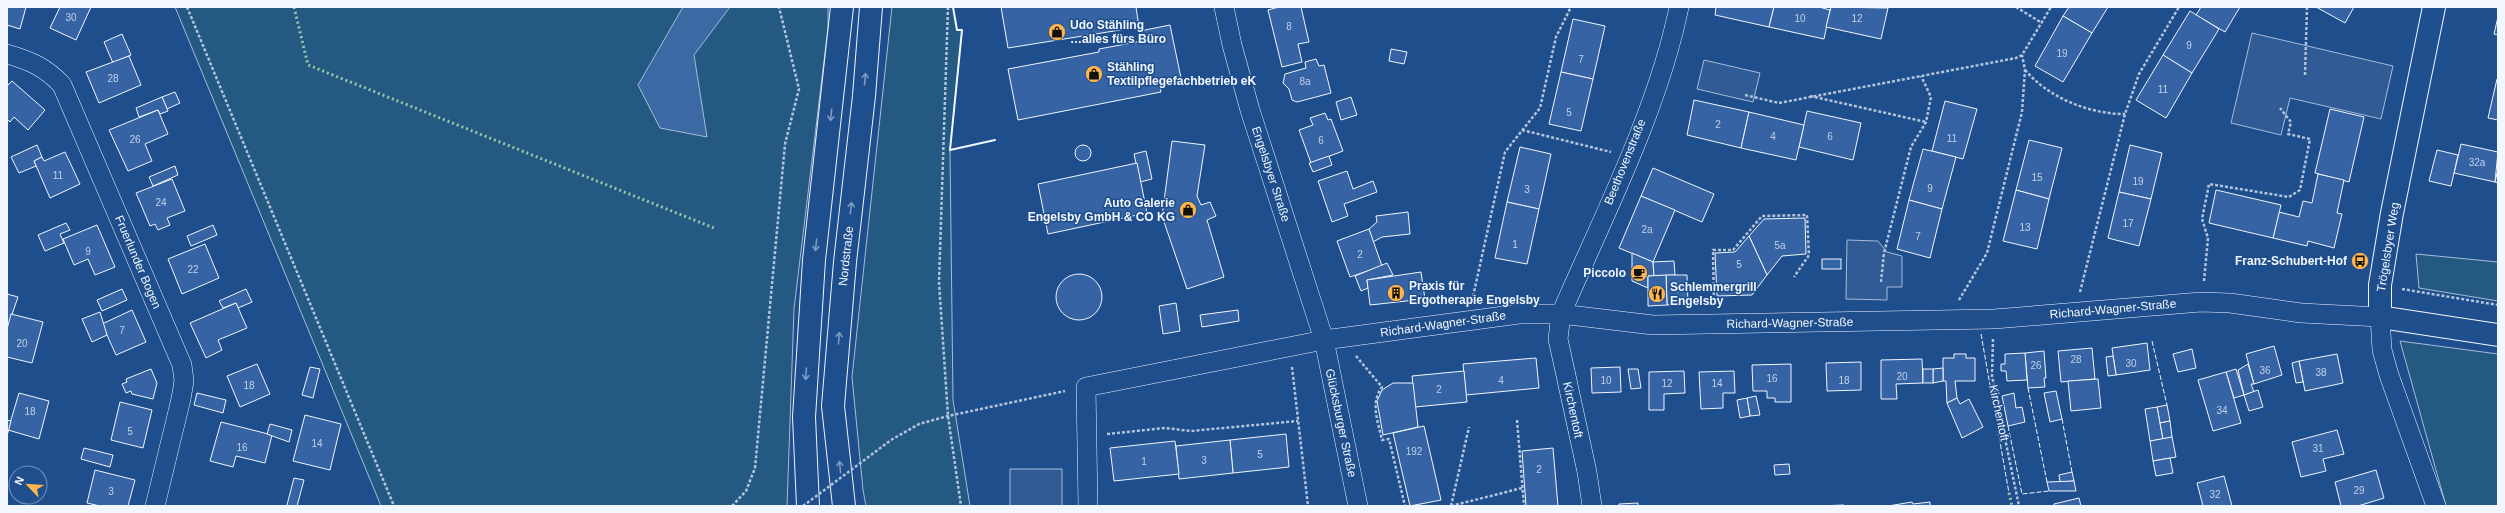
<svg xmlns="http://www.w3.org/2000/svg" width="2505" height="513" font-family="Helvetica,sans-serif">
<rect width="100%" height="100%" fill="#1f4e8c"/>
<!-- green -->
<g fill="#245a82" stroke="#a8bbd7">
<polygon points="175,7 828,7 828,28 794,309 787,506 381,506"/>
<polygon points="892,7 953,7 957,30 962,30 950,150 953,400 970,506 866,506 863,490 852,377"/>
<polygon points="2416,254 2498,262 2498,301 2419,288"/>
<polygon points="2400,341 2498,354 2498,506 2446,506"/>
</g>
<!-- parking -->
<g fill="#305b95" stroke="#a8bbd7">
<polygon points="2252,33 2393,66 2381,119 2290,98 2281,135 2231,123"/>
<polygon points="1704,60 1760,73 1753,102 1697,89"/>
<polygon points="1847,240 1878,241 1887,252 1902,256 1902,287 1887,287 1887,300 1846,299"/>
<rect x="1010" y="469" width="52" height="37"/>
</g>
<!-- water -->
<polygon fill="#3b69a3" stroke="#a8bbd7" points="683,7 730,7 694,55 707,137 660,128 638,85"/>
<!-- building -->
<g fill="#3563a3" stroke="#f2f6ff">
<polygon points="7,7 26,7 20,29 7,25"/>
<polygon points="60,7 91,7 76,40 50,28"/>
<polygon points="1001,7 1136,7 1139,27 1008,48"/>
<polygon points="1279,7 1301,7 1309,42 1298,44 1302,62 1282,67 1268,10"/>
<polygon points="1716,7 1774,7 1769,27 1715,15"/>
<polygon points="1774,7 1819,7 1830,10 1824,39 1769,27"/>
<polygon points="1831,7 1888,8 1881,39 1826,27"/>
<polygon points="2069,7 2108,7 2092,33 2063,16"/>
<polygon points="2201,7 2240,7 2225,32 2196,15"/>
<polygon points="2316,7 2354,7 2345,23"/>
<polygon points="2190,11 2219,29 2192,73 2163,55"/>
<polygon points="2063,16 2092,33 2063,82 2035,66"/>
<polygon points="2498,17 2498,35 2494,34"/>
<polygon points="1573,19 1605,26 1593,79 1561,72"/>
<polygon points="1170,25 1181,78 1159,82 1161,92 1018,120 1008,69 1099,52 1099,49 1142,41 1140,31"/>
<polygon points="122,34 131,55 113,63 104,42"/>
<polygon points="1391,49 1407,52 1404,64 1389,61"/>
<polygon points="2163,55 2192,73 2166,118 2136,100"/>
<polygon points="129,56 141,85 99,103 86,72"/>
<polygon points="1316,59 1319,66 1324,65 1331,93 1297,102 1292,100 1289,89 1283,83 1285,74 1306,68 1305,62"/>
<polygon points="1561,72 1593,79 1581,131 1549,124"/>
<polygon points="2497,79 2498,79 2498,120 2488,118"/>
<polygon points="12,81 45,110 28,130 14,117 10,122 7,119 7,86"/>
<polygon points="175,92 180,103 167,109 162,97"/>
<polygon points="162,97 168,111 160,114 158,110 139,117 136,108"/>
<polygon points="1351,97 1357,115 1341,120 1336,102"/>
<polygon points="1694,100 1749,112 1741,148 1687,135"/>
<polygon points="1945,101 1977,109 1963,159 1932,151"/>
<polygon points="2330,109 2364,117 2349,182 2315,173"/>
<polygon points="158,110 168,134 145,144 152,161 128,171 109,130"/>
<polygon points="1807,111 1861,123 1853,160 1799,147"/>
<polygon points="1749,112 1804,125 1796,160 1741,148"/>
<polygon points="1325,113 1328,120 1331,119 1343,151 1311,163 1299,130 1313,125 1310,118"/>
<polygon points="2029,140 2062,148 2049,199 2016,190"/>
<polygon points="1172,141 1205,145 1197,196 1201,205 1210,202 1216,216 1207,220 1224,277 1187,289 1162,216"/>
<polygon points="2461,144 2498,152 2495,182 2454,173"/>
<circle cx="1083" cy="153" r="8"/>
<polygon points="37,145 42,157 34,161 36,166 19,173 11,157"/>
<polygon points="2130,145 2162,153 2151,199 2119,192"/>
<polygon points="1520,147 1551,154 1539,209 1507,202"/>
<polygon points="1923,149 1956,157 1942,209 1909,200"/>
<polygon points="2437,150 2458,155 2451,186 2429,181"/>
<polygon points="1146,151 1152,179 1140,182 1134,154"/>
<polygon points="65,152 80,184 50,198 34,161 42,157 44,161"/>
<polygon points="1329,156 1332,165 1313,172 1309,163"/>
<polygon points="1137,163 1147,213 1048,234 1038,184"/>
<polygon points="175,166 178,175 153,186 149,177"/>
<polygon points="1653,168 1714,194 1702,222 1641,196"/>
<polygon points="2498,169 2498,183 2495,182"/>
<polygon points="1347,171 1353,189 1373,181 1377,192 1344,204 1348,216 1332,222 1318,181"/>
<polygon points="2318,174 2344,180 2337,213 2342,214 2334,248 2308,241 2307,246 2273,238 2279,212 2299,217 2303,201 2312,203"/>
<polygon points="172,179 185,211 167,218 170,225 158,230 155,224 150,226 136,193"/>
<polygon points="2016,190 2049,199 2037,249 2003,241"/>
<polygon points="2216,190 2281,205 2273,238 2209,223"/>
<polygon points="2119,192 2151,199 2139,246 2108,238"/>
<polygon points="1641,196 1675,210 1653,262 1619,248"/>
<polygon points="1909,200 1942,209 1930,258 1897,249"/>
<polygon points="1507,202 1539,209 1527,264 1495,258"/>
<polygon points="1408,212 1410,234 1382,237 1373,242 1369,229 1377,222 1376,216"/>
<polygon points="1805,218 1806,254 1782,256 1767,275 1749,236 1764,219"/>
<polygon points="66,223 70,230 60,234 64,243 45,251 38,235"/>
<polygon points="97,225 115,267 95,275 88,259 74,265 63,239"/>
<polygon points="213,225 217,235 191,246 187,236"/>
<polygon points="1369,229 1382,266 1350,277 1337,241"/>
<polygon points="1749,236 1767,275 1752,295 1717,296 1715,253 1735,252"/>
<polygon points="205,244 219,278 182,294 168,259"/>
<polygon points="1632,253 1653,262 1654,276 1648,276 1648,288 1632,281"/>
<rect x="1822" y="259" width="19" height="10"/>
<polygon points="1674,261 1675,275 1654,276 1653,262"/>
<polygon points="1387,263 1393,275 1367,280 1368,288 1361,291 1355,276"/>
<polygon points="1421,272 1425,299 1370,305 1367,280"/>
<circle cx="1079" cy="297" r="23"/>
<polygon points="1666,275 1687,275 1688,304 1667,305"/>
<polygon points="1666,275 1667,305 1648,306 1648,276"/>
<polygon points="122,289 127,300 102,311 97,300"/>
<polygon points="246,289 252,302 238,308 236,303 223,308 219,301"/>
<polygon points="7,294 18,297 8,326 7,326"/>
<polygon points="236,303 247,328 218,340 222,350 206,358 190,323"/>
<polygon points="1176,303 1180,331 1163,334 1159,306"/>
<polygon points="132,310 146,342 116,355 102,324"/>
<polygon points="1238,310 1239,321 1202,327 1200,315"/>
<polygon points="100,312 107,335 92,342 82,319"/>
<polygon points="11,314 43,322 32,363 7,357 7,329"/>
<polygon points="2147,343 2150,370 2116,375 2112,348"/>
<polygon points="2274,346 2282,375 2254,384 2246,354"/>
<polygon points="2092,348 2095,379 2061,382 2058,351"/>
<polygon points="2192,349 2196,368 2178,372 2173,354"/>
<polygon points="2044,351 2046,378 2044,378 2045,387 2028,388 2025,353"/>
<polygon points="2025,353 2027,380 2007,381 2006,371 2001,371 2001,364 2005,364 2005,354"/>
<polygon points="1954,354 1966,354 1966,358 1975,358 1975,381 1955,381 1957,398 1947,403 1946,381 1943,381 1943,358 1954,358"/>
<polygon points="2337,354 2343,383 2305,391 2299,361"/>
<polygon points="2113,356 2116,375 2108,376 2106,357"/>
<polygon points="1536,358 1539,388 1466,395 1463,364"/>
<polygon points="1922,359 1923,383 1896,384 1897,399 1881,399 1881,360"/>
<polygon points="2299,361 2303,382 2296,383 2292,363"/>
<polygon points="1861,362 1861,390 1827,391 1826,363"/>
<polygon points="257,364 270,394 240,407 227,376"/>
<polygon points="1791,364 1791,402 1775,402 1775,398 1767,398 1767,391 1753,391 1752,365"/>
<polygon points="2248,364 2254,384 2251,384 2254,392 2244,395 2238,370"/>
<polygon points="310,367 320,369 313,398 302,395"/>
<polygon points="1620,367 1621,392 1592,393 1591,368"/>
<polygon points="1943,368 1943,381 1933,383 1933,369"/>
<polygon points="151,369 157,383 153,399 132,394 131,391 126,393 122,384 127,382 126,379"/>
<polygon points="1628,369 1638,369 1641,388 1631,389"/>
<rect x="1923" y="369" width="10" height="14"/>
<polygon points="2236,369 2244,395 2234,398 2226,372"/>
<polygon points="1464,371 1467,402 1415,407 1412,376"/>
<polygon points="1684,371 1685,393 1664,394 1664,410 1649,410 1649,372"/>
<polygon points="1734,371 1735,393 1723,393 1723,408 1701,409 1699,372"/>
<polygon points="2226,372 2241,423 2213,431 2198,380"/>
<polygon points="2098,379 2101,408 2071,411 2068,381"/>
<polygon points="1393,383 1413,383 1418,427 1383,435 1377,401 1382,390"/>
<polygon points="2258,390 2263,407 2249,411 2244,395"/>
<polygon points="2056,391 2062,419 2050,422 2044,393"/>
<polygon points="19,393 49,401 39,439 8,430"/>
<polygon points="197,393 226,400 223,413 194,405"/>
<polygon points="2014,393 2016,408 2022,407 2025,422 2008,426 2002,396"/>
<polygon points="1756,396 1760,415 1750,416 1747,398"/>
<polygon points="1747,398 1750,416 1740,418 1737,400"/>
<polygon points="1957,398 1960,404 1969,399 1983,427 1962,438 1947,403"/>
<polygon points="120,402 152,410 143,448 111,440"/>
<polygon points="2167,405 2170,421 2160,423 2157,407"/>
<polygon points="2157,407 2163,439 2150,441 2145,409"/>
<polygon points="305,415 341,424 330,470 293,461"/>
<polygon points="7,420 11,421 7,436"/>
<polygon points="2170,421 2172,437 2163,439 2160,423"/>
<polygon points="221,422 272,435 265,463 236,456 233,467 210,461"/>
<polygon points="270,424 292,430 289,442 267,434"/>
<polygon points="1424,426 1441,500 1410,506 1393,433"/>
<polygon points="2337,430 2344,454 2323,459 2326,471 2301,477 2292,442"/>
<polygon points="1286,434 1289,467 1233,473 1230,440"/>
<polygon points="2172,437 2176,457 2153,461 2150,441"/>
<polygon points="1230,440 1233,473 1179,479 1176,446"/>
<polygon points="1175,441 1179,474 1114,481 1110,448"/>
<polygon points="84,448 113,455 110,467 81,459"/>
<polygon points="1553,448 1558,506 1526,506 1522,451"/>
<polygon points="2170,458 2173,473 2156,476 2153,461"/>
<polygon points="1789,464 1790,474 1775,475 1774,465"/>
<polygon points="95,470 135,480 128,506 100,506 87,503"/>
<polygon points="2376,470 2384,498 2358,506 2341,506 2335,482"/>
<polygon points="2072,472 2074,481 2060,482 2059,475"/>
<polygon points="2224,476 2232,506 2203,506 2197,483"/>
<polygon points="294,478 304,480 297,506 289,506 287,505"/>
<polygon points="2074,481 2076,491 2049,491 2047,482"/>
<polygon points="2079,498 2081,506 2054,506 2054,504"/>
<polygon points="1912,502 1913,504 1930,502 1930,506 1888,506"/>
<polygon points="1638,503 1638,506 1619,506 1619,504"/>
<polygon points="1844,505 1844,506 1818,506"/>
</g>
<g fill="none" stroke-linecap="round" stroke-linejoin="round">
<defs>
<g id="street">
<polyline points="1224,7 1232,45 1250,110 1324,340 1358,506"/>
<path d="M7 54C31 61 45 67 62 85L182 365 184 381 181 399 155 506"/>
<polyline points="1088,506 1086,387 1324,340 1519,314 1561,314 1653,325 1994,319 2201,302 2230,303 2301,313 2380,317 2382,350 2389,375 2436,506"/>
<path d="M1592 506 1587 472 1558 339 1561 314C1603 217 1658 110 1679 7"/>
</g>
<polyline id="secondary" points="2434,7 2392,213 2380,285 2380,317 2498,335"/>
<g id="primary">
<polyline points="808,506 804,417 814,260 842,7"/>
<polyline points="844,506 833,406 845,262 864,96 871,7"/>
</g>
</defs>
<!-- street casing -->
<use href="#street" stroke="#f2f6ff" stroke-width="20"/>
<!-- secondary casing -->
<use href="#secondary" stroke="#f2f6ff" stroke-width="24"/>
<!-- primary casing -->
<use href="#primary" stroke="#f2f6ff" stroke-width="24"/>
<!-- path -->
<g stroke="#b3c4dc" stroke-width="2.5" stroke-dasharray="3 2" stroke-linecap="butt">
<polyline points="187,7 394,506"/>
<polyline points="948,7 939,282 948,416 961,506"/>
<polyline points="2016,7 2042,23"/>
<path d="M2025 70C2049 98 2089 114 2125 114"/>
<polyline points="2305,75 2307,7"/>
<polyline points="1745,95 1779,103 2016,58 2022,55 2051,7"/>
<polyline points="1810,96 1926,122"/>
<polyline points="1522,130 1611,152"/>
<polyline points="2204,281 2208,238 2202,219 2209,184 2289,197 2300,190 2310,139 2288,134 2291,122 2280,108"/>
<polyline points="1881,282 1884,253 1911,147 1926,122 1931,97 1921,76"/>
<polyline points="2402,289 2498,305"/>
<polyline points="2080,292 2125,114 2139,74 2179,7"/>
<polyline points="1959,300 1987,253 2022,112 2025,70 2022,55"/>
<polyline points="1472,301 1505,152 1540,108 1556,37 1571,7"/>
<polyline points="1714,305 1713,250 1733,250 1762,216 1807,215 1809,255 1794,277"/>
<polyline points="1993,339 1992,376 2019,506"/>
<path d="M1356 356 1382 387C1370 404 1378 421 1382 440L1389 439 1405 506"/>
<polyline points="1292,367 1308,506"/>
<polyline points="1517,420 1524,506"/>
<polyline points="1107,434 1165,428 1191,431 1298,421"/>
<polyline points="891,440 919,424 948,416 1065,391"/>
<polyline points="732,506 746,491 755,468 785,144 799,89 779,7"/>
<polyline points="1451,506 1469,427"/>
<polyline points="1451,506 1522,488"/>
</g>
<!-- street -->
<use href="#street" stroke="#1f4e8c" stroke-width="19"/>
<!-- secondary -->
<use href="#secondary" stroke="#1f4e8c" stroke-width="22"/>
<!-- primary -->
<use href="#primary" stroke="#1f4e8c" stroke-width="22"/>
<!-- path-bridge -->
<polyline stroke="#b3c4dc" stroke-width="2.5" stroke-dasharray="3 2" stroke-linecap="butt" points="803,506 891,440"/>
<!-- hedge -->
<g stroke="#97c8a6" stroke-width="3" stroke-dasharray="2 3" stroke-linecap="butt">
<polyline points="294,7 308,65 714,228"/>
<polyline points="2009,493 2012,506"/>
</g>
<!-- fence -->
<g stroke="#f2f6ff" stroke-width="1" stroke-dasharray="5 2" stroke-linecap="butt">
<polyline points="1981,334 2009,493"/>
<polyline points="2152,341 2167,405"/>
<polyline points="2028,388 2047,482"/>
<polyline points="2062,419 2072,472"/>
<polyline points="2008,426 2022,494 2049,491"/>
</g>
<!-- wall -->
<polyline stroke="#f2f6ff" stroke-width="2" points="953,7 957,30 962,30 950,150 995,140"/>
</g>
<!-- one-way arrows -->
<defs><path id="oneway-shaft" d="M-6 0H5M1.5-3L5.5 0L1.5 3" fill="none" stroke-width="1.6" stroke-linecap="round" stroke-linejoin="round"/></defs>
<g stroke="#7e9ac0">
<use href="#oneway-shaft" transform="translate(865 79) rotate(-85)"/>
<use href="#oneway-shaft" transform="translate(831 115) rotate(97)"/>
<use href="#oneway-shaft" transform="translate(851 208) rotate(-83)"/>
<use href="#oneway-shaft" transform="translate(816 245) rotate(97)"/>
<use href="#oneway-shaft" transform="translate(839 338) rotate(-85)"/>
<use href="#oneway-shaft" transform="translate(806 374) rotate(94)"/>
<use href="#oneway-shaft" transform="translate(840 467) rotate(-96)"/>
</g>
<!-- icons -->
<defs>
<symbol id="shop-disc" viewBox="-11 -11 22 22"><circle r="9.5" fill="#ffb74d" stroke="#1f4e8c"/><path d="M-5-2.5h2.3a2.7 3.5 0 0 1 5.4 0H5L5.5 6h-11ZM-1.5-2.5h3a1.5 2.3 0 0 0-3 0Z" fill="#111"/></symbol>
<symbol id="bus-disc" viewBox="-11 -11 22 22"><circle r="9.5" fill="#ffb74d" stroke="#1f4e8c"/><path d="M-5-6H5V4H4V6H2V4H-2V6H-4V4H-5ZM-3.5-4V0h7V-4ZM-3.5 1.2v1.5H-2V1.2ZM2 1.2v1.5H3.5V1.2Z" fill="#111"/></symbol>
<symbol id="cafe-disc" viewBox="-11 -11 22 22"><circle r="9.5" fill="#ffb74d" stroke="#1f4e8c"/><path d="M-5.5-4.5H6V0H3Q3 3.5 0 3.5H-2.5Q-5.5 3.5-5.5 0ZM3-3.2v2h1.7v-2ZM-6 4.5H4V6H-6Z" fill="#111"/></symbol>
<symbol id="building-disc" viewBox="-11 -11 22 22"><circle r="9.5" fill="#ffb74d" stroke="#1f4e8c"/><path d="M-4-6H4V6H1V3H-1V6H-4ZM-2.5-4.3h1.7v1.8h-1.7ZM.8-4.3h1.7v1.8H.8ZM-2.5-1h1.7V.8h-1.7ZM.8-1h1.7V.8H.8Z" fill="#111"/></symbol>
<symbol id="restaurant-disc" viewBox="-11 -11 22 22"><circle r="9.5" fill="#ffb74d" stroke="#1f4e8c"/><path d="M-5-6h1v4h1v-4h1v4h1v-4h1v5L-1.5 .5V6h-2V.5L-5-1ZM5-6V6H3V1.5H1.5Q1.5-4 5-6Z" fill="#111"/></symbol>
</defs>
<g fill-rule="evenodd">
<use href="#shop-disc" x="1047" y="22" width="20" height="20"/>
<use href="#shop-disc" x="1084" y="64" width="20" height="20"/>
<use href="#shop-disc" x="1178" y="200" width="20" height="20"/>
<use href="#bus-disc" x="2350" y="251" width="20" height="20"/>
<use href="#cafe-disc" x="1629" y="263" width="20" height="20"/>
<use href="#building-disc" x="1386" y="283" width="20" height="20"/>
<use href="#restaurant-disc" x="1647" y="284" width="20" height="20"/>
</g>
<g text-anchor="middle" stroke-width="3" stroke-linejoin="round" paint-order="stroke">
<!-- number labels -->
<g font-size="10" fill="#c3d1e8">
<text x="71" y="21">30</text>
<text x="1800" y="22">10</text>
<text x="1857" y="22">12</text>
<text x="1289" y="30">8</text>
<text x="2189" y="49">9</text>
<text x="2062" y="57">19</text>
<text x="1581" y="63">7</text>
<text x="113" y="82">28</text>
<text x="1305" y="85">8a</text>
<text x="2163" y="93">11</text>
<text x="1569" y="116">5</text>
<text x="1718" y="128">2</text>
<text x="1773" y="140">4</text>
<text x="1830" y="140">6</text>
<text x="1952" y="142">11</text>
<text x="135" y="143">26</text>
<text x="1321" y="144">6</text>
<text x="2477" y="166">32a</text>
<text x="58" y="179">11</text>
<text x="2037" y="181">15</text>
<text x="2138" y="185">19</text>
<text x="1930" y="192">9</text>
<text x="1527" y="193">3</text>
<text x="161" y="206">24</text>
<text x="2128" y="227">17</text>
<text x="2025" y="231">13</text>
<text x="1647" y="233">2a</text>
<text x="1918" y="240">7</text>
<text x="1515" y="248">1</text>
<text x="1780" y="249">5a</text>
<text x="88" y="255">9</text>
<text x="1360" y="258">2</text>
<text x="1739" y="268">5</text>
<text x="193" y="273">22</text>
<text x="122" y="334">7</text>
<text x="22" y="347">20</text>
<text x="2076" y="363">28</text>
<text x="2131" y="367">30</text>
<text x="2036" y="369">26</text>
<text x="2265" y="374">36</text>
<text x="2321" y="376">38</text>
<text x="1902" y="380">20</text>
<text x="1772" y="382">16</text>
<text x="1501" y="384">4</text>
<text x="1606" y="384">10</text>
<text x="1844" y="384">18</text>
<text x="1667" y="387">12</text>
<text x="1717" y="387">14</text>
<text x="249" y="389">18</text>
<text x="1439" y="393">2</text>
<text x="2222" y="414">34</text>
<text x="30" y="415">18</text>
<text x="130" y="435">5</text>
<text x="317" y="447">14</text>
<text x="242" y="451">16</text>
<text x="2318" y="452">31</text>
<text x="1414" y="455">192</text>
<text x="1260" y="458">5</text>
<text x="1204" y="464">3</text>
<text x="1144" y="465">1</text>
<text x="1539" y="473">2</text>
<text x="2359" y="494">29</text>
<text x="111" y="495">3</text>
<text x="2215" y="498">32</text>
</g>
<!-- poi labels -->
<g font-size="12" font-weight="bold" fill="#f2f6ff" stroke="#1f4e8c" text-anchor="start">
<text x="1070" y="29">Udo Stähling<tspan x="1070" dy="14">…alles fürs Büro</tspan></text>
<text x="1107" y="71">Stähling<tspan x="1107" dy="14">Textilpflegefachbetrieb eK</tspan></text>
<text x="1175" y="207" text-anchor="end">Auto Galerie<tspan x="1175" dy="14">Engelsby GmbH &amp; CO KG</tspan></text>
<text x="2347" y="265" text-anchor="end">Franz-Schubert-Hof</text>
<text x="1626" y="277" text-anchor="end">Piccolo</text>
<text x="1409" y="290">Praxis für<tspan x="1409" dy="14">Ergotherapie Engelsby</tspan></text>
<text x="1670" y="291">Schlemmergrill<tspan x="1670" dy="14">Engelsby</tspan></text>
</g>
<!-- street labels -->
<g font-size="12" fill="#f2f6ff" stroke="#1f4e8c">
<text transform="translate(1625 162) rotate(-68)" y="4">Beethovenstraße</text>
<text transform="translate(1271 174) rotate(72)" y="4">Engelsbyer Straße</text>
<text transform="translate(2388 247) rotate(-81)" y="4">Trögelsbyer Weg</text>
<text transform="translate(846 256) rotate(-84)" y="4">Nordstraße</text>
<text transform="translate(138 262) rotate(67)" y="4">Fruerlunder Bogen</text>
<text transform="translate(2113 309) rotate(-5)" y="4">Richard-Wagner-Straße</text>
<text transform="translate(1790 323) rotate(-1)" y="4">Richard-Wagner-Straße</text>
<text transform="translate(1443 324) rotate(-8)" y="4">Richard-Wagner-Straße</text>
<text transform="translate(1573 410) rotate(78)" y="4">Kirchentoft</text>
<text transform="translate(1999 413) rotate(78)" y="4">Kirchentoft</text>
<text transform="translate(1341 423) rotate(78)" y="4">Glücksburger Straße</text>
</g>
</g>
<!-- border -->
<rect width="2505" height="513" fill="none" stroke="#f2f6ff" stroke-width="16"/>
<!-- north arrow -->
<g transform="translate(28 485) rotate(295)"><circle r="19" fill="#1f4e8c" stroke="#7391ba"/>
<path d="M0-3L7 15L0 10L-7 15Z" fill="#ffb74d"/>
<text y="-6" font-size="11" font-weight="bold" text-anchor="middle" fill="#f2f6ff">N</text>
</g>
</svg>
